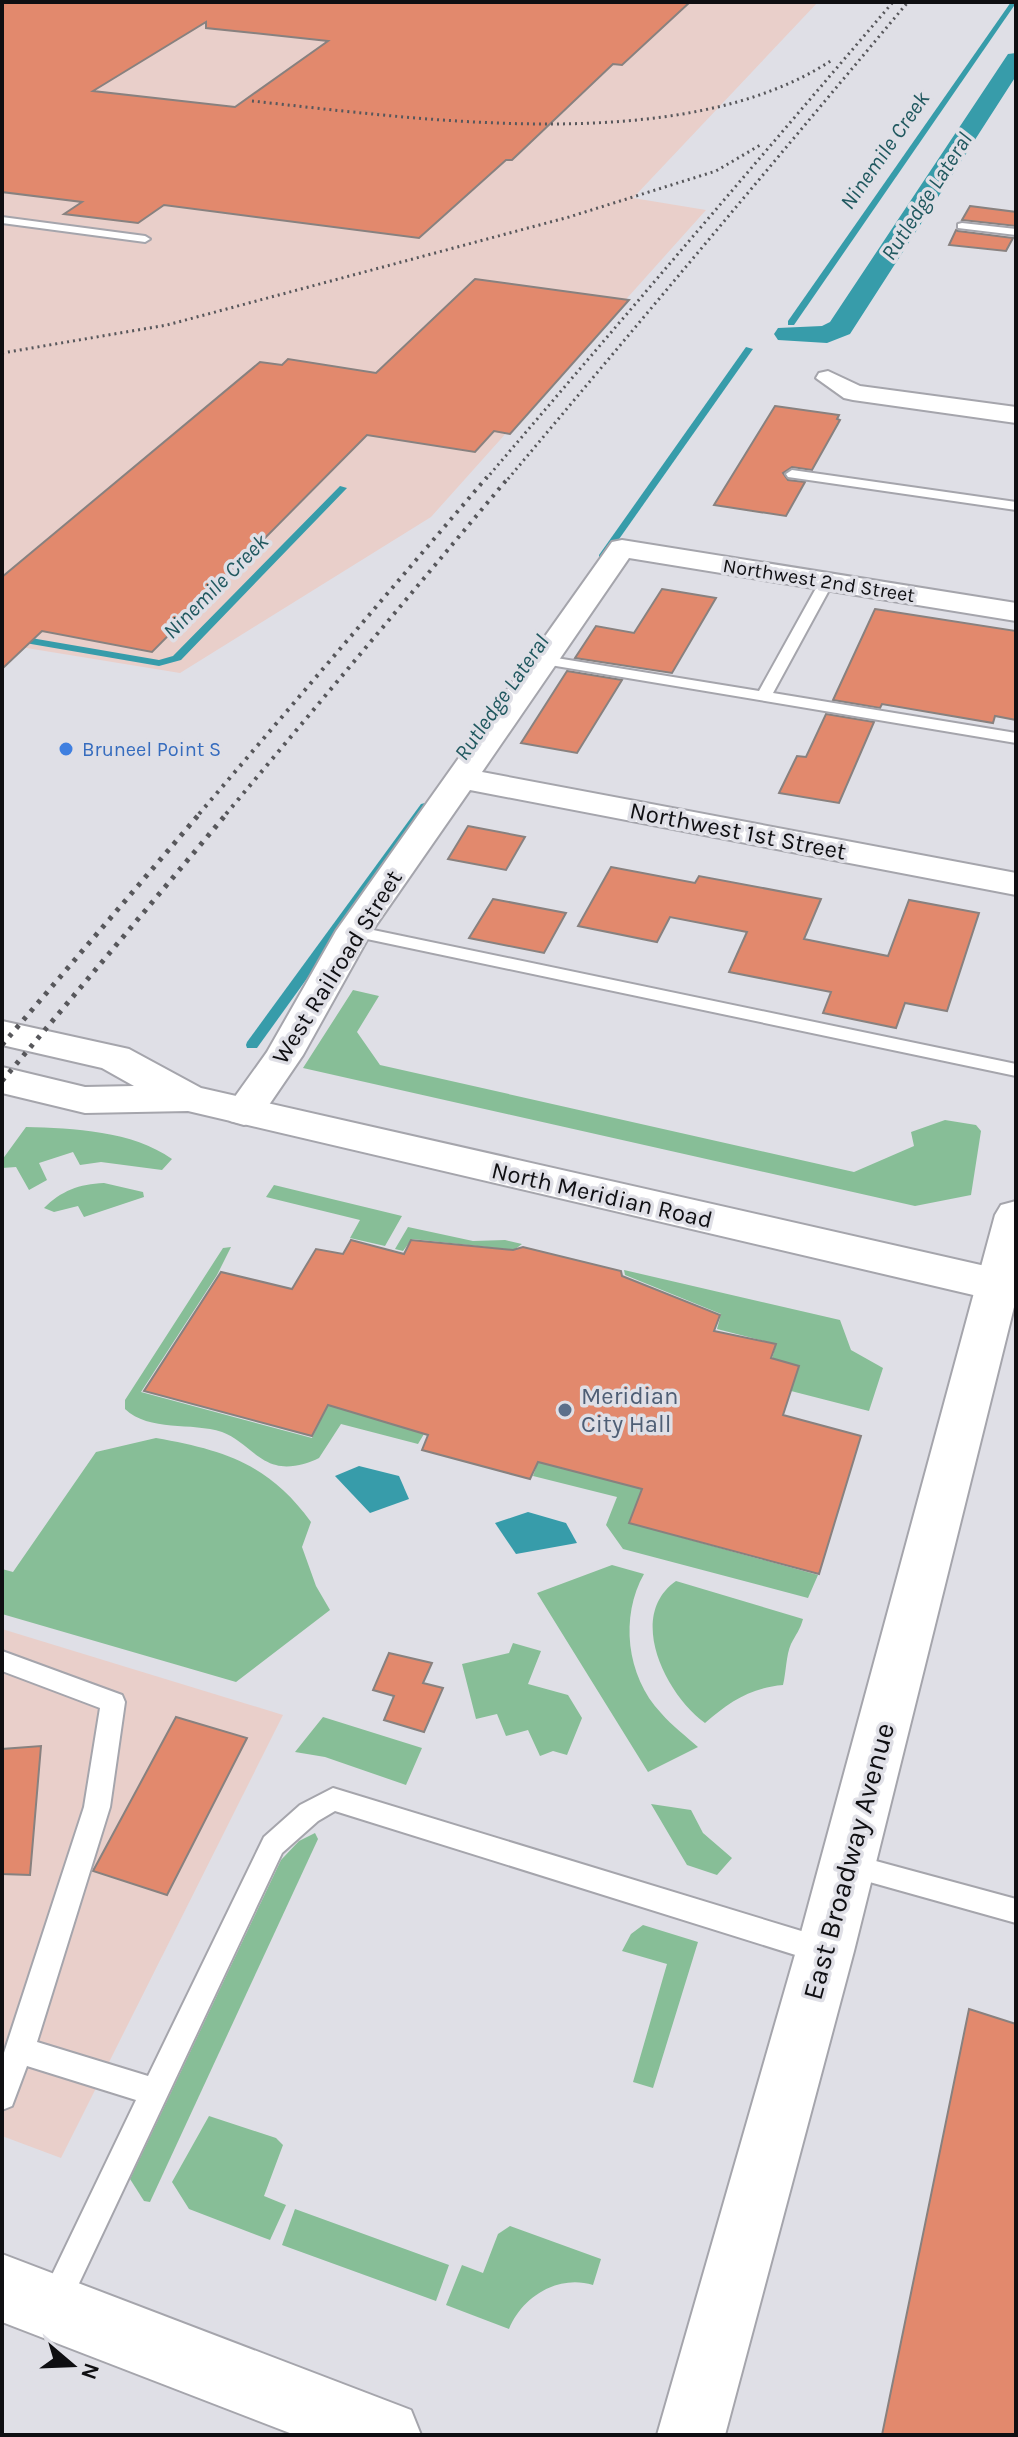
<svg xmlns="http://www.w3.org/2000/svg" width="1018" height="2437" font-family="Karla,sans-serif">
<rect width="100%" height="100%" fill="#dfdfe6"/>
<!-- industrial -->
<g fill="#e9cfca">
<polygon points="2,2 818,2 633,198 706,210 431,517 180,673 2,644"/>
<polygon points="2,1629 283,1715 61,2158 2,2136"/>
</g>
<!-- green -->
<g fill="#87be97">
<polygon points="353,990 379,996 357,1032 380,1065 854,1172 914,1146 911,1132 945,1120 976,1125 981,1131 971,1195 915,1206 303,1068"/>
<path d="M26 1127C73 1128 133 1131 172 1159L162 1170 101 1162 80 1165 73 1152 39 1163 47 1180 29 1190 16 1167 2 1168V1160Z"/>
<path d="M104 1183 143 1192 144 1197 84 1217 78 1206 54 1212 44 1208C61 1191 79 1184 104 1183Z"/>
<polygon points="274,1185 402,1216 385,1246 350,1238 360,1220 266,1197"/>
<polygon points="408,1227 473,1241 505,1240 522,1244 514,1250 412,1239 403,1251 395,1249"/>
<path d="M231 1247 217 1275 141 1392 312 1438 328 1405 424 1434 418 1444 341 1424 319 1458C307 1464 289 1469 276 1465 256 1460 242 1439 222 1432 192 1422 149 1432 125 1409V1400L223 1248Z"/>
<polygon points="624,1270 840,1320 851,1350 883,1368 869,1411 791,1391 799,1366 772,1359 776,1344 717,1329 721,1314 625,1275"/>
<path d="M156 1438C224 1450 269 1464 311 1522L302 1547 316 1586 330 1610 236 1682 2 1614V1569L13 1572 96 1452Z"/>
<polygon points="538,1462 642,1489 629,1523 818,1575 808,1598 623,1549 606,1525 617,1497 533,1476"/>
<path d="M612 1565 644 1574C620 1616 626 1676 661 1713 672 1726 686 1736 698 1747L648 1772 537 1593Z"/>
<path d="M676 1581 803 1619C800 1630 796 1634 791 1644 786 1655 786 1673 783 1685 750 1688 729 1702 705 1723 666 1695 626 1616 676 1581Z"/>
<polygon points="513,1643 541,1651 528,1684 568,1695 582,1718 567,1755 553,1751 540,1756 528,1730 506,1736 497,1714 476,1719 462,1664 509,1653"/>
<polygon points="323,1717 422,1748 406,1785 325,1757 295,1752"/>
<polygon points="651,1804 691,1810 703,1833 732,1858 717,1875 687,1865"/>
<polygon points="315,1833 318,1839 150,2202 144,2201 130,2179 281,1860 299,1841"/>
<polygon points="643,1925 698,1942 653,2088 633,2082 667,1964 622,1951 631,1934"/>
<polygon points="209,2116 276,2138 283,2145 264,2196 286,2205 270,2240 189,2209 172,2182"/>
<polygon points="295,2209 449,2265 436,2301 282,2245"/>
<path d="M510 2226 601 2259 593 2285C558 2274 522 2297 509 2329L446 2305 462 2265 483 2273 498 2234Z"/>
</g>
<!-- water -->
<g fill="#379caa">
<polygon points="359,1466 399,1476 409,1499 370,1513 335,1476"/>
<polygon points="528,1512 566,1523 577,1543 516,1554 495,1523"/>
</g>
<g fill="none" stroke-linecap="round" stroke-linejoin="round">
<!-- stream -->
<g fill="#379caa" fill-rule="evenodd">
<polygon points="1011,2 1016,3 794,325 788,325 788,321"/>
<polygon points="746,347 753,349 605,559 599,559 599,555"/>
<polygon points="340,486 347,488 181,660 159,666 2,639 2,633 159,660 173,656"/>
<polygon points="425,803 431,806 257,1048 247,1048 246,1045 247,1042 421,804"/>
</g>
<!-- canal -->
<polygon fill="#379caa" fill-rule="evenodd" points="1016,53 1016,76 850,334 827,343 778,340 774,334 778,328 822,326 830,322 1008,54"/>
</g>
<!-- building -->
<g fill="#e2896d" stroke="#88817f" stroke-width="2" fill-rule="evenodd">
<path d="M2 2H690L622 65 613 64 512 160H506L419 238 164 205 138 223 64 214 82 202 2 192ZM206 22V28L328 41 235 107 93 91Z"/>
<polygon points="970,206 1016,212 1016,226 962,220"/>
<polygon points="956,230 958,231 1013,238 1006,251 949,245"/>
<polygon points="475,279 629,300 510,434 494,431 475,452 367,435 152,652 42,631 2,669 2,577 260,362 282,365 288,359 376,373"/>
<polygon points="775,406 839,415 837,419 840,420 812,470 792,467 783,473 788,480 805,482 786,516 714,505"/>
<polygon points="662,589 716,598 672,673 575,658 596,626 634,633"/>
<polygon points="875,609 1016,631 1016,720 995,716 993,723 882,704 880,708 833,700"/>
<polygon points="567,671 622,680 577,753 521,743"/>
<polygon points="826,714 874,722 839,803 779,793 797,756 806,757"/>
<polygon points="468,826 525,837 506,870 448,859"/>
<polygon points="611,867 695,883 699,876 821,899 804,939 888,956 909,900 979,913 947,1011 905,1003 896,1028 823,1013 831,992 729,972 747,932 670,917 657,942 578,926"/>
<polygon points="493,899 566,913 544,953 469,938"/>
<polygon points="351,1240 404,1254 411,1240 513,1250 523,1247 621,1271 622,1276 720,1315 714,1331 776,1344 771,1358 799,1366 783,1415 861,1436 819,1574 629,1523 642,1489 538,1462 530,1479 422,1450 428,1435 328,1405 312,1436 144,1391 221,1272 292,1289 316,1249 343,1254"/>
<polygon points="389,1653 432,1663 423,1683 443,1688 424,1732 384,1720 394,1696 373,1690"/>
<polygon points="176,1717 247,1738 167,1895 93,1871"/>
<polygon points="41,1746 30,1875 2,1874 2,1749"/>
<polygon points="969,2009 1016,2024 1016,2435 882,2435"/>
</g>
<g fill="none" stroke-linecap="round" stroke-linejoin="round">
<defs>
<g id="service">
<polygon points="2,217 145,236 150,239 145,242 2,223"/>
<polygon points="962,223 1016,229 1016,235 958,228 958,224"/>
<polygon points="792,470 1016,502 1016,510 788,477 786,474"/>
<polygon points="827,577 834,581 773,693 1016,733 1016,743 544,664 537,660 544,656 759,691 820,581"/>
<polygon points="354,926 1016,1064 1016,1076 348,935 345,931"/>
<polygon points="2,1651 122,1695 125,1702 110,1807 37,2042 148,2076 264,1837 300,1805 333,1788 821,1937 831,1941 835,1950 831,1959 821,1963 335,1811 318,1821 282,1853 66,2311 55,2315 44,2311 40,2300 136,2100 27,2066 12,2106 2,2110 2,2059 84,1807 100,1708 2,1671"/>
<polygon points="850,1854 1016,1899 1016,1923 841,1874 837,1866 841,1858"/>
</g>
<g id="minor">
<polygon points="828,371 860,386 1016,407 1016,423 853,400 844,398 816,378 819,373"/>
<polygon points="622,540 1016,603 1016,621 629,558 482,772 1016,873 1016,895 470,790 372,931 303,1055 258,1121 244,1125 230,1121 224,1112 267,1052 336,931 612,542"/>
<polygon points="1016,1201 1016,1299 854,1951 725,2435 657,2435 796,1951 995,1215 1001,1205"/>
</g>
<polygon id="tertiary" points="2,2254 411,2410 421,2435 295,2435 2,2322"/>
<polygon id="primary" points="2,1021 129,1049 201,1088 1016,1273 1016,1305 188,1111 85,1113 2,1093 2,1067 85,1087 134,1086 102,1068 2,1045"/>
</defs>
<!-- service casing -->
<use href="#service" stroke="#a5a5ac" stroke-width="4"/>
<!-- minor casing -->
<use href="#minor" stroke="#a5a5ac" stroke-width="4"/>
<!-- tertiary casing -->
<use href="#tertiary" stroke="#a5a5ac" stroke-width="4"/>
<!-- primary casing -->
<use href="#primary" stroke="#a5a5ac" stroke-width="4"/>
<!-- service -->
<use href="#service" fill="#fff" fill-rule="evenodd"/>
<!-- minor -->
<use href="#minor" fill="#fff" fill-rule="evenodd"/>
<!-- tertiary -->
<use href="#tertiary" fill="#fff" fill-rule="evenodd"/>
<!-- primary -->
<use href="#primary" fill="#fff" fill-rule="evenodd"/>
<!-- rail-far2 -->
<g stroke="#57575b" stroke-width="3" stroke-dasharray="2 4" stroke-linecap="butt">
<path d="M252 101C420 119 684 158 832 60"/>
<polyline points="2,353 167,325 569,217 716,171 762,144"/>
<polyline points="486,479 893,2"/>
<polyline points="508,479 908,2"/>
</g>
<!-- rail-far1 -->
<g stroke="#57575b" stroke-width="4" stroke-dasharray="3 6" stroke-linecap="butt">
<polyline points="199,814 487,477"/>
<polyline points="226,814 509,477"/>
</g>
<!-- rail -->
<g stroke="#57575b" stroke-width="5" stroke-dasharray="4 7" stroke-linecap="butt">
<polyline points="2,1045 201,812"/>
<polyline points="2,1081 228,812"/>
</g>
</g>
<!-- markers -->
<circle fill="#3f7fe0" stroke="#dfdfe6" stroke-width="3" cx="66" cy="749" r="8"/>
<circle fill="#5c6f8a" stroke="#dfdfe6" stroke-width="3" cx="565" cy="1410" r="8"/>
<g text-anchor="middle" stroke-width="7" stroke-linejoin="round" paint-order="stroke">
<!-- far-street labels -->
<g font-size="20" fill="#0f0f12" stroke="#dfdfe6">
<text transform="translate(819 580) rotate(9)" y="7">Northwest 2nd Street</text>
</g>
<!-- far-shop labels -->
<g font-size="20" fill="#366cbe" stroke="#dfdfe6" text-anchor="start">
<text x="82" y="756">Bruneel Point S</text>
</g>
<!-- far-water labels -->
<g font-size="22" font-style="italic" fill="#20585f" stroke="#dfdfe6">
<text transform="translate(884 150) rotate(-55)" y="8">Ninemile Creek</text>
<text transform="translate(926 196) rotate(-57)" y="8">Rutledge Lateral</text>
<text transform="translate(215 586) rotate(-45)" y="8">Ninemile Creek</text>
<text transform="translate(501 697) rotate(-55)" y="8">Rutledge Lateral</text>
</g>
<!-- street labels -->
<g font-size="24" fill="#0f0f12" stroke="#dfdfe6">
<text transform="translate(738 831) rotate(11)" y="8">Northwest 1st Street</text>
<text transform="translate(337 967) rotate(-58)" y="8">West Railroad Street</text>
<text transform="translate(602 1195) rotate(13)" y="8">North Meridian Road</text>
</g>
<!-- service labels -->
<g font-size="24" fill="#4e5e75" stroke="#dfdfe6" text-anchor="start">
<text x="581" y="1404">Meridian<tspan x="581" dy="28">City Hall</tspan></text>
</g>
<!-- near-street labels -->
<g font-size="28" fill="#0f0f12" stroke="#dfdfe6">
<text transform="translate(848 1861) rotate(-75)" y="10">East Broadway Avenue</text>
</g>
</g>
<!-- border -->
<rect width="1018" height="2437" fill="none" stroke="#0f0f12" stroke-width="8"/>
<!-- north arrow -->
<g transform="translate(72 2365) rotate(109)" stroke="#dfdfe6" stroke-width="6" paint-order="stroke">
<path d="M0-6L14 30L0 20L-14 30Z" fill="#0f0f12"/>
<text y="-12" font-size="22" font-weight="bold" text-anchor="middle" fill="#0f0f12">N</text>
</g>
</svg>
